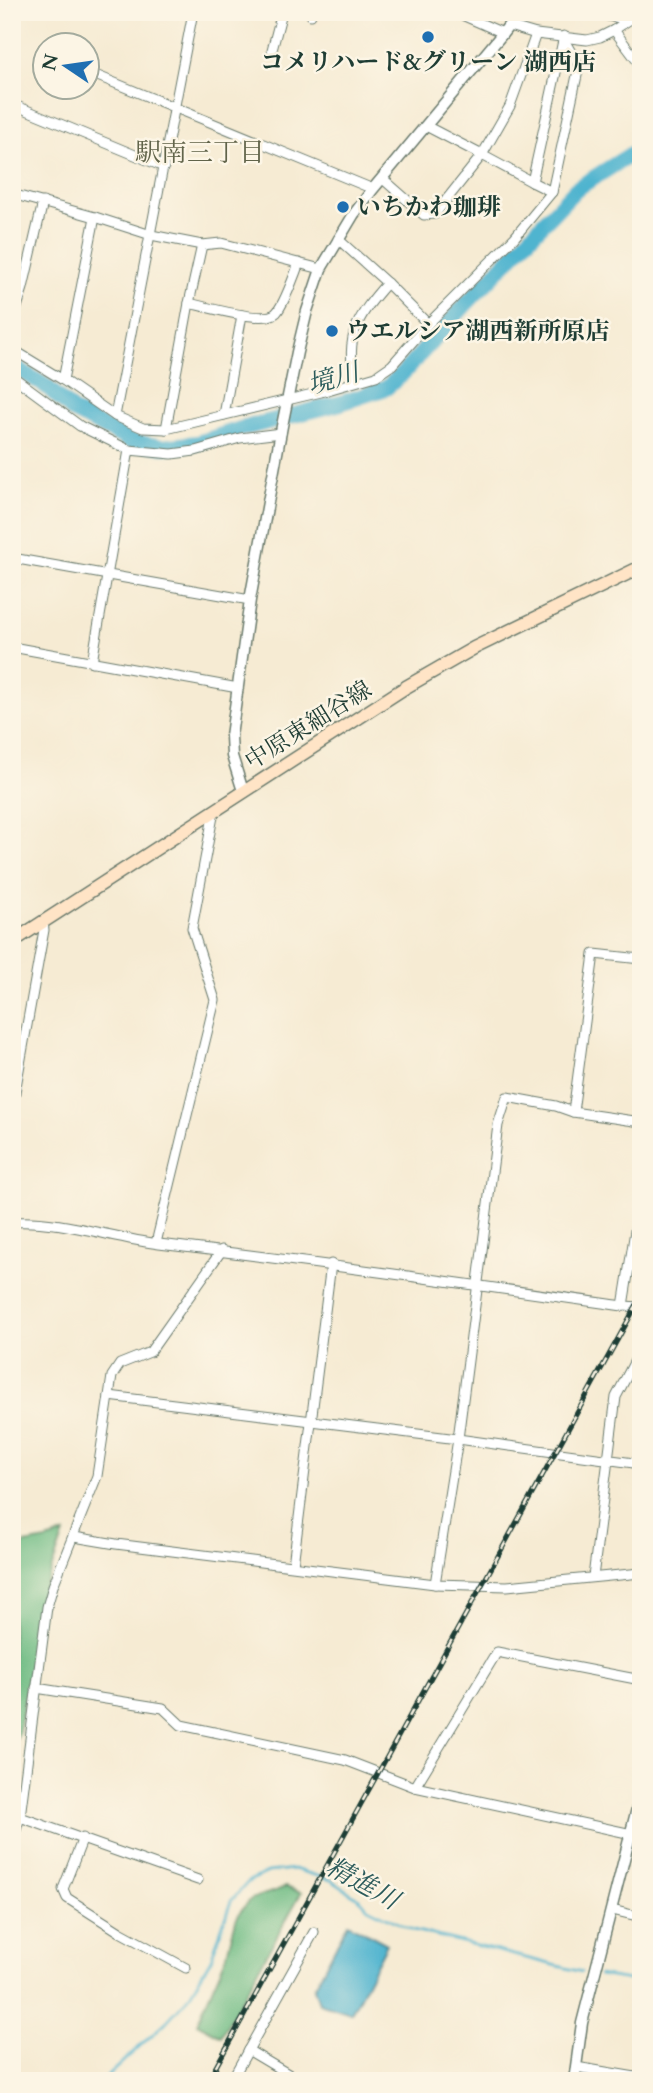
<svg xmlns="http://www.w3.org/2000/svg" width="653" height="2093" font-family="Cardo,'Noto Serif JP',serif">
<rect width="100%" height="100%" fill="#fcf5e5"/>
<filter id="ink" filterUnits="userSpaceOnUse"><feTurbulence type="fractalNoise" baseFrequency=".0143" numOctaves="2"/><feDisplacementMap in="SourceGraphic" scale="14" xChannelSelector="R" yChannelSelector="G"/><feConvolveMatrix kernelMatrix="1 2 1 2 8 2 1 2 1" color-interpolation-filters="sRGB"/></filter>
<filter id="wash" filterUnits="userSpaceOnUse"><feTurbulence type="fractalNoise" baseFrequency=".00686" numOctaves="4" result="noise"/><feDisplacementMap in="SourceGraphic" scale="28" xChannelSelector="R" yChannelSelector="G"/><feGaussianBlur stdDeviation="1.57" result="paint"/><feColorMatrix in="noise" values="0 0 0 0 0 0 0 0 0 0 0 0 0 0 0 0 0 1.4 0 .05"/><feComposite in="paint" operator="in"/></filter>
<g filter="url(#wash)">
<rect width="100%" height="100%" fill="#f6ebd3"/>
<!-- forest -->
<g fill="#70bc84" stroke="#487c5c" stroke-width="2">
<polygon points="64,1534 44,1590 18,1736 12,1743 12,1546 47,1540"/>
<polygon points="286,1887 301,1893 221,2036 197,2023 226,1957 236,1920 242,1909 251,1899"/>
</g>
<!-- water -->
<polygon fill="#50b4cf" stroke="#387882" stroke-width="2" points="348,1923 387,1944 351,2013 319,2003 314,1988"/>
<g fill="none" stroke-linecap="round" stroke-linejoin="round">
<!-- stream -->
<g stroke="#50b4cf" stroke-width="2.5">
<polyline points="599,1975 641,1982"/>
<polyline points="102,2081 166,2022 188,1998 211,1959 231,1901 249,1881 268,1872 294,1869 331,1880 361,1900 368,1908 413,1930 582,1972"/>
</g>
<!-- river -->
<polyline stroke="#50b4cf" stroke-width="16" points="12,365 47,387 74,412 130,441 163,447 197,443 240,429 341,403 386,388 402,374 465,305 576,189 641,148"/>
</g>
</g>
<g filter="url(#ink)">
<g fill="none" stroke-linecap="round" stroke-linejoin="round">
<defs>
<g id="minor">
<polyline points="455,12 503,33"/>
<polyline points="311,15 311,12"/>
<polyline points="509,26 536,34 587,40 600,37 614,30 632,18"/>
<polyline points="614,30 641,66"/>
<polyline points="272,50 282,12"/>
<polyline points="88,72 373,189"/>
<polyline points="12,104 164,167"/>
<polyline points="426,126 482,155 510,106 536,34"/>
<polyline points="382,178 424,215 435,214 482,155 532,182"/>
<polyline points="552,192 579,66 564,40"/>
<polyline points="12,194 95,217 151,235 202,245 221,243 321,269"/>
<polyline points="338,239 387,283 428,324 514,238 552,192 532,182 564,36"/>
<path d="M189 303C206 307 264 324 276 313 283 306 295 274 299 263"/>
<polyline points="12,323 23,288 43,202"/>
<polyline points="12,349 63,380 115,416 143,428 166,429 321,392 376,376 392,365 428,324"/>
<polyline points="12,376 80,426 129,450 172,454 195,451 240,438 281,433"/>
<polyline points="63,380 95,217"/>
<path d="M355 381C344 336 358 316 387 283"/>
<polyline points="224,415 242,315"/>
<polyline points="115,416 193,12"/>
<polyline points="166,429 189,303 202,245"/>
<polyline points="12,558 250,600"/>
<polyline points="12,647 238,688"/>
<polyline points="92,662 129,450"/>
<polyline points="12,1109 44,930 43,922"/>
<polyline points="573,1112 594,954 641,959"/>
<path d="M12 1222C61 1219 111 1238 159 1244 314 1262 468 1284 623 1306L641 1307"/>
<polyline points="156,1243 215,1000 192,928 214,811"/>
<polyline points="623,1306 641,1193"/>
<polyline points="109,1396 458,1439 641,1464"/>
<polyline points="74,1537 116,1544 435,1584 507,1586 641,1573"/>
<polyline points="293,1565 331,1264"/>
<polyline points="593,1577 616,1397 641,1349"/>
<polyline points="435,1584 458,1439 498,1125 507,1097 556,1106 573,1112 641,1122"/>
<polyline points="36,1688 163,1708 181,1725 345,1760 415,1787 641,1836"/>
<polyline points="415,1787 497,1652 641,1680"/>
<polyline points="20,1817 198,1880"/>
<polyline points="83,1838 63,1889 67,1898 120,1932 186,1968"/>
<polyline points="12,1843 20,1817 47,1607 53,1586 97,1476 112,1376 120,1364 150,1352 222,1250"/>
<polyline points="612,1910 641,1917"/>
<polyline points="248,2050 300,2081"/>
<polyline points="576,2067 641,2078"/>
<polyline points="231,2081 314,1932"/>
</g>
<g id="tertiary">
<polyline points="594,12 622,18 641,16"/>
<polyline points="243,791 232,756 231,736 250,600 282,426 297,352 307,311 321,269 354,214 373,189 503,33 519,12"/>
<polyline points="574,2081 582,2023 641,1793"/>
</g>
<polyline id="secondary" points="12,942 406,687 474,648 641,567"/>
</defs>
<!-- minor casing -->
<use href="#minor" stroke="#6a7a6c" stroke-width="11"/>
<!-- tertiary casing -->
<use href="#tertiary" stroke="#6a7a6c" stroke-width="13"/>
<!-- secondary casing -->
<use href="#secondary" stroke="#6a7a6c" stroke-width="15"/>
<!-- minor -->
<use href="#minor" stroke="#fff" stroke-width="9"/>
<!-- tertiary -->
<use href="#tertiary" stroke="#fff" stroke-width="10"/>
<!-- secondary -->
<use href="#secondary" stroke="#ffe4c6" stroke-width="12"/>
<defs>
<polyline id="rail" points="208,2081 641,1297"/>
</defs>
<!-- rail casing -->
<use href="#rail" stroke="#1f3d34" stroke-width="5"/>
<!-- rail -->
<use href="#rail" stroke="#fcf5e5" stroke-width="2.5" stroke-dasharray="8" stroke-linecap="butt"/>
</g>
</g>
<!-- markers -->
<g fill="#1f6fb2" stroke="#fcf5e5" stroke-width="2.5">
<circle cx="428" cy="37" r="7"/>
<circle cx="343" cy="207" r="7"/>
<circle cx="332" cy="331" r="7"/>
</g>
<g text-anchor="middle" stroke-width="5" stroke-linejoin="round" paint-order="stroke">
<!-- poi labels -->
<g font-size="24" font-weight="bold" fill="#1f3d34" stroke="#fcf5e5" text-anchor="start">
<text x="428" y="70" text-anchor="middle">コメリハード&amp;グリーン 湖西店</text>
<text x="357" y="215">いちかわ珈琲</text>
<text x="346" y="339">ウエルシア湖西新所原店</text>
</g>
<!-- street labels -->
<g font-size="24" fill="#1f3d34" stroke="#fcf5e5">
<text transform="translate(308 725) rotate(-32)" y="8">中原東細谷線</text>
</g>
<!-- neighbourhood labels -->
<g font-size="26" fill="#61644a" stroke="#fcf5e5">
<text x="200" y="161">駅南三丁目</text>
</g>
<!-- water labels -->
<g font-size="26" font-style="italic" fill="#2b5b5b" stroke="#fcf5e5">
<text transform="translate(333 378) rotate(-16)" y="9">境川</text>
<text transform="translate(363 1883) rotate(29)" y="9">精進川</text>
</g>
</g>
<!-- margin -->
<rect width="653" height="2093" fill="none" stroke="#fcf5e5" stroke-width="42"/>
<!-- north arrow -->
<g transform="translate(66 66) rotate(283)"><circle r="33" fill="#fcf5e5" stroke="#a4ab9e" stroke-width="2"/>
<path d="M0-5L12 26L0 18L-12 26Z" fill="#1f6fb2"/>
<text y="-10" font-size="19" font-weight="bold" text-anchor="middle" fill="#1f3d34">N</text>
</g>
</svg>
